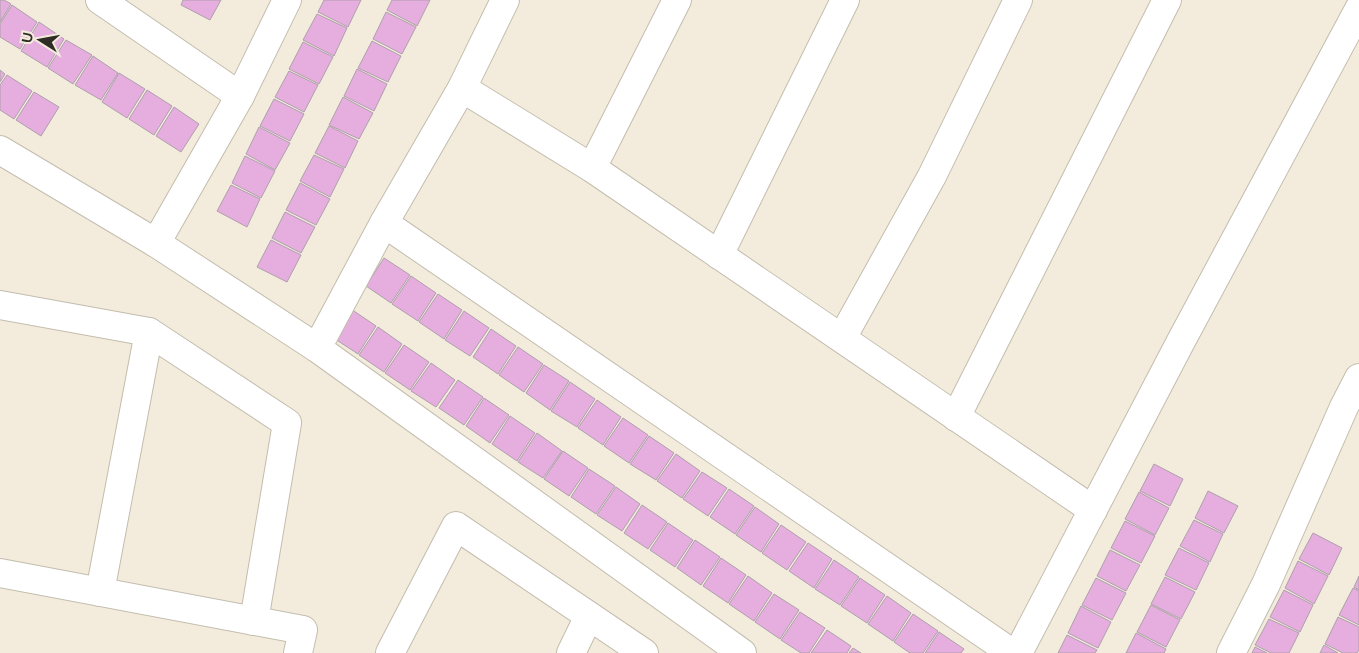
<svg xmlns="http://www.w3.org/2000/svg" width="1359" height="653" font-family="Raleway,sans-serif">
<rect width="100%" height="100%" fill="#f3ecdd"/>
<!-- building -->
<g fill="#e6addf" stroke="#ada0ab">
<polygon points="0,0 4,0 11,4 0,22"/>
<polygon points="183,0 221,0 210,20 181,5"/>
<polygon points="324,0 361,0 348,27 318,12"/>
<polygon points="392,0 430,0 417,26 387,10"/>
<polygon points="12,5 37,22 20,49 0,37 0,24"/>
<polygon points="386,12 416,27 402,54 373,39"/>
<polygon points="317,14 347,28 334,56 303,40"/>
<polygon points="39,22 64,39 47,67 21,51"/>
<polygon points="66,40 92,55 73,84 48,68"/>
<polygon points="372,41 401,56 388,82 358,68"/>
<polygon points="303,42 333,57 319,84 289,69"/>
<polygon points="93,56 118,73 101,100 75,85"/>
<polygon points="357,69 387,84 374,111 344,96"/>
<polygon points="0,70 5,74 0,82"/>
<polygon points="289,71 318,85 304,112 275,97"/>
<polygon points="119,73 145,89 127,118 102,102"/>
<polygon points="7,75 32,91 14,119 0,110 0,85"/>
<polygon points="147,90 172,106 154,135 129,119"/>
<polygon points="34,92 59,107 41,136 16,120"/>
<polygon points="343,97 373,113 359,139 329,125"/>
<polygon points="274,99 304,114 290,141 260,126"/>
<polygon points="174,107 199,124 181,152 156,136"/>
<polygon points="329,126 358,141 345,168 315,153"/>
<polygon points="259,127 290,143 275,170 246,154"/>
<polygon points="314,155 344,169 330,197 300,181"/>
<polygon points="245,156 275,171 261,198 232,183"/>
<polygon points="300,183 330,199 316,225 286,210"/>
<polygon points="231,185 260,199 247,227 217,211"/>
<polygon points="285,212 315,227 301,253 272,238"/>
<polygon points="271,240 301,255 287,282 257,267"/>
<polygon points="384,258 410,275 391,303 366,286"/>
<polygon points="411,276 436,293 418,321 392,304"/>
<polygon points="438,294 462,310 444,339 419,322"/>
<polygon points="351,309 376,326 358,354 332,337"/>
<polygon points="464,311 489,328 470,356 445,340"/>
<polygon points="378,327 402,344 384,372 359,355"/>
<polygon points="491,329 516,346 498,374 473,357"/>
<polygon points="404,345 429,362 410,390 385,373"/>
<polygon points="518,347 543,364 524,392 499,375"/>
<polygon points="431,363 455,380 436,407 411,391"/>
<polygon points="544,365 569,381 550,410 526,393"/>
<polygon points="458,380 483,397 464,425 439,408"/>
<polygon points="570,382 595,399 577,427 551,411"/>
<polygon points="484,398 509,415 490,443 466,426"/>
<polygon points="597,400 621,417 603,445 578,428"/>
<polygon points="510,416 535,433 517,461 492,444"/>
<polygon points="623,418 648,435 629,463 604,446"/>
<polygon points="537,433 562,451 543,478 518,462"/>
<polygon points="649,436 674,453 656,480 630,464"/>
<polygon points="563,451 588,468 569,496 544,479"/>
<polygon points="676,454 700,471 682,498 657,481"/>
<polygon points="1154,464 1183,479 1170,506 1140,491"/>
<polygon points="589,469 615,486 596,514 571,497"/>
<polygon points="702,472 727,488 708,516 683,499"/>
<polygon points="616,487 640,504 622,531 597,515"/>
<polygon points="729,489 754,506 735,534 710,517"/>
<polygon points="1208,491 1238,506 1224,533 1195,518"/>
<polygon points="1139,492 1169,508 1155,535 1125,519"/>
<polygon points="642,505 667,522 648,549 624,533"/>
<polygon points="755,507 779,524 761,552 736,535"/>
<polygon points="1194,520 1223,534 1210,562 1180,546"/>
<polygon points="1125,521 1155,536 1141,563 1111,548"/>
<polygon points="668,523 693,540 675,567 650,550"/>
<polygon points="781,525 806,542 787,570 762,553"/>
<polygon points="1313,533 1342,548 1329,575 1299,559"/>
<polygon points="695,540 720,557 701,585 677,568"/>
<polygon points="808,543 832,559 814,588 789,571"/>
<polygon points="1179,548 1209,563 1196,590 1165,575"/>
<polygon points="1110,550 1140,565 1126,591 1097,576"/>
<polygon points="721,558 746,575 728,603 703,586"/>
<polygon points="834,560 859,577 840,605 815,589"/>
<polygon points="1298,561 1328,576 1314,604 1285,588"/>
<polygon points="748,576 772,593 754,621 729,604"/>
<polygon points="1359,576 1359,590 1354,587"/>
<polygon points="1165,577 1195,592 1181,619 1151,604"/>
<polygon points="860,578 885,595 867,623 841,606"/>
<polygon points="1096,578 1126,593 1112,620 1082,605"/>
<polygon points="1353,588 1359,591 1359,625 1339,615"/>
<polygon points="1284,590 1313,605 1300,632 1270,617"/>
<polygon points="774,594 799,610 780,639 755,622"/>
<polygon points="887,596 911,613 893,641 868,624"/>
<polygon points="1151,605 1180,620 1166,647 1137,632"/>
<polygon points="1081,606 1111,622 1098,648 1068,633"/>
<polygon points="800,612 825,628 809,653 801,653 781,640"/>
<polygon points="913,614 938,631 923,653 910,653 894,642"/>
<polygon points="1338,617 1359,627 1359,650 1357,653 1343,653 1325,644"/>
<polygon points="1269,619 1299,633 1289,653 1271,653 1255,645"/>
<polygon points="827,630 851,646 847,653 811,653"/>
<polygon points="939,632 964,649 961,653 925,653"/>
<polygon points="1136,633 1166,649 1164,653 1126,653"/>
<polygon points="1067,635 1097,650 1095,653 1058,653"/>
<polygon points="1324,645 1338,653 1320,653"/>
<polygon points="1255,647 1267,653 1252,653"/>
<polygon points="853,648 861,653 849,653"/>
</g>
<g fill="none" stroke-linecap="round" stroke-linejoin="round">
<defs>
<g id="street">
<polyline points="100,0 240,96"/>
<polyline points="462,88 592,168 1093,510"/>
<polyline points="0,150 156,243 317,348 384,223 462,88 505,0"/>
<polyline points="592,168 677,0"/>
<polyline points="384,223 1012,653"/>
<polyline points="156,243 240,96 287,0"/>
<polyline points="719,255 845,0"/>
<polyline points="0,305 149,332 287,423 254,621"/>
<polyline points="842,338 932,176 1018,0"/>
<polyline points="317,348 742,653"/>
<polyline points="956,417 1167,0"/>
<polyline points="0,573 303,630 298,653"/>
<polyline points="100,592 149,332"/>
<polyline points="390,653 456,526 644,653"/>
<polyline points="571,653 589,616"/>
<polyline points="1018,653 1180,343 1359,9"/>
<polyline points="1231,653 1266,584 1344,407 1359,378"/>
</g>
</defs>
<!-- street casing -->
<use href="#street" stroke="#c3bdae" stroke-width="30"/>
<!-- street -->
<use href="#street" stroke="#fff" stroke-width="28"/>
</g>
<!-- north arrow -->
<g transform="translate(40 40) rotate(281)" stroke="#f3ecdd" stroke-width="4" paint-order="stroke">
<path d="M0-4L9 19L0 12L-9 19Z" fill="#302d27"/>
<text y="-8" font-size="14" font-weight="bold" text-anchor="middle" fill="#302d27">U</text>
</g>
</svg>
